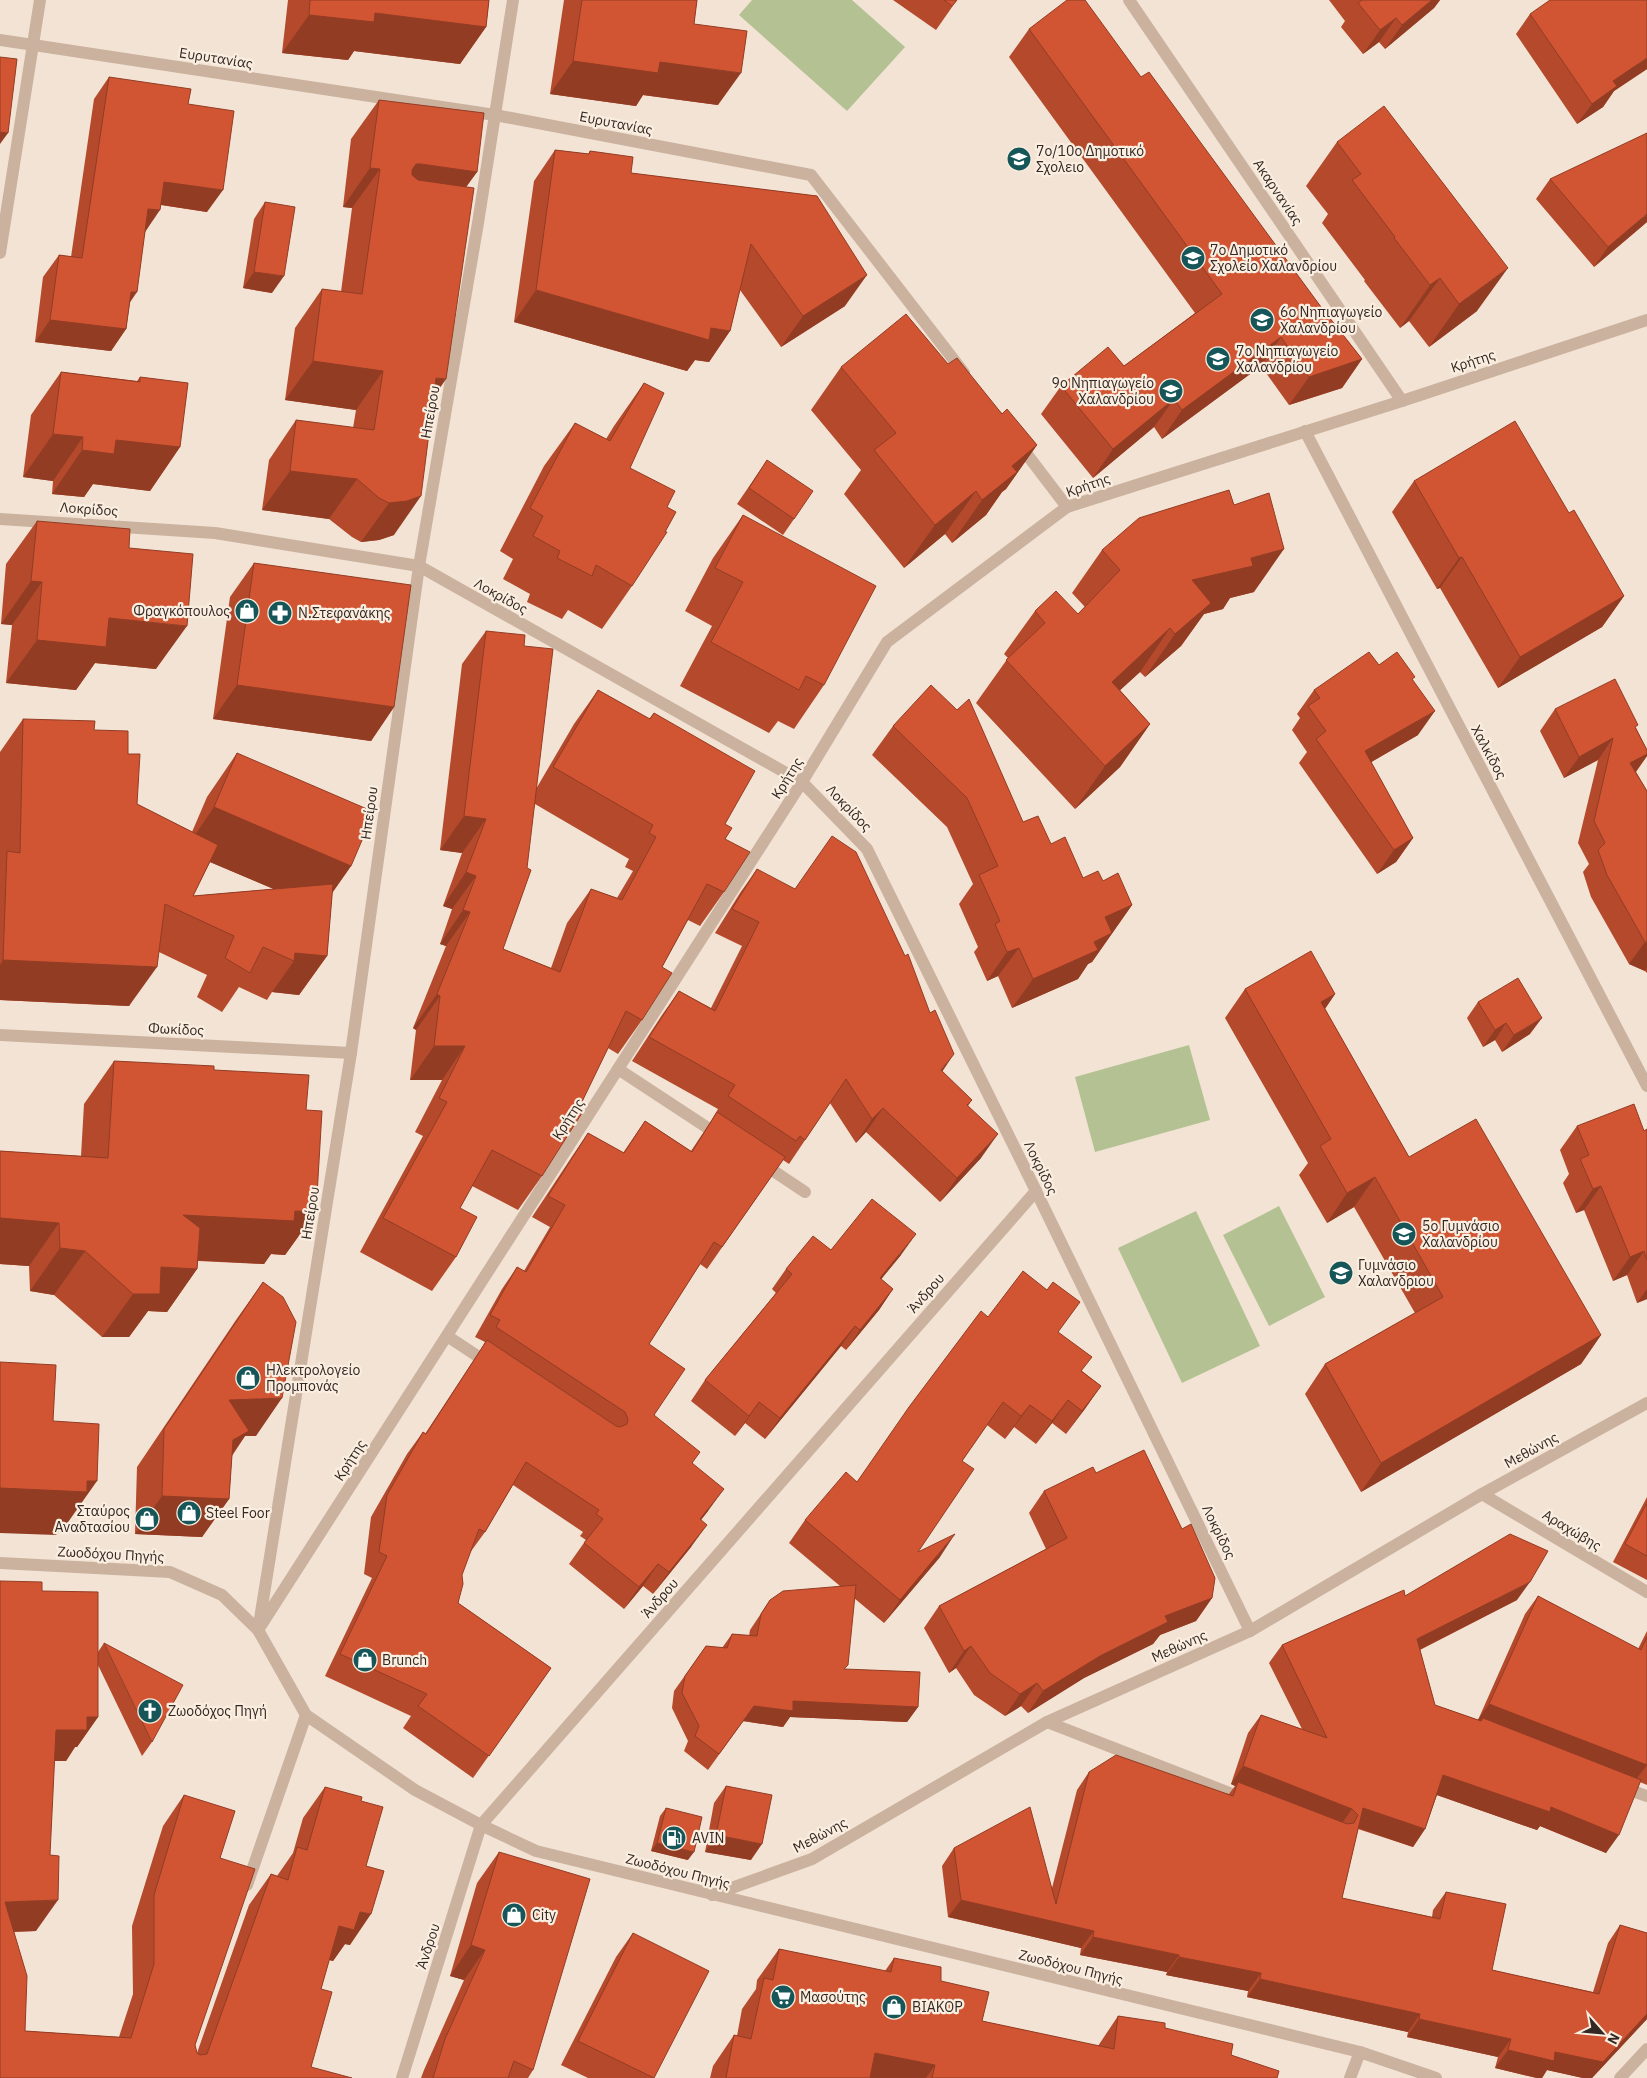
<svg xmlns="http://www.w3.org/2000/svg" width="1647" height="2078" font-family="'IBM Plex Sans',sans-serif">
<rect width="100%" height="100%" fill="#f3e3d4"/>
<!-- green -->
<g fill="#b4c293">
<polygon points="752,0 852,0 905,47 847,111 739,15"/>
<polygon points="1189,1045 1210,1120 1095,1152 1075,1077"/>
<polygon points="1279,1206 1325,1297 1269,1326 1223,1235"/>
<polygon points="1196,1211 1260,1346 1182,1383 1118,1248"/>
</g>
<g fill="none" stroke-linecap="round" stroke-linejoin="round">
<!-- service -->
<g stroke="#cbb29f" stroke-width="12">
<polyline points="1047,1722 1245,1799"/>
<polyline points="1621,1787 1647,1796"/>
</g>
<!-- pedestrian -->
<polyline stroke="#cbb29f" stroke-width="12" points="1036,1191 1250,1631"/>
<!-- minor -->
<g stroke="#cbb29f" stroke-width="12">
<polyline points="1129,0 1402,401"/>
<polyline points="0,40 495,115 811,175 964,373"/>
<polyline points="0,253 40,0"/>
<polyline points="1305,431 1647,1086"/>
<polyline points="1019,444 1067,507"/>
<polyline points="0,519 215,533 419,566 802,782 867,849 1036,1191 481,1825 402,2078"/>
<polyline points="0,1035 351,1053"/>
<polyline points="618,1069 720,1136"/>
<polyline points="760,1162 805,1192"/>
<polyline points="447,1336 491,1365"/>
<polyline points="1482,1494 1647,1592"/>
<polyline points="259,1625 351,1053 419,566 478,223 513,0"/>
<polyline points="258,1630 802,782 887,642 1067,507 1402,401 1647,320"/>
<polyline points="247,1885 306,1715"/>
<polyline points="712,1895 812,1859 1047,1722 1250,1631 1482,1494 1647,1403"/>
<polyline points="1350,2078 1360,2052"/>
<polyline points="1620,2078 1647,2049"/>
</g>
<!-- tertiary -->
<polyline stroke="#cbb29f" stroke-width="12" points="0,1563 170,1572 222,1595 258,1630 306,1715 415,1790 481,1825 536,1851 1360,2052 1436,2078"/>
</g>
<!-- wall -->
<g fill="#b4492c" fill-rule="evenodd">
<polygon points="288,0 489,0 486,27 460,64 354,51 348,60 282,53"/>
<polygon points="564,0 697,0 694,24 718,105 643,95 636,106 550,94"/>
<polygon points="893,0 957,0 936,30"/>
<polygon points="1329,0 1440,0 1434,8 1385,49 1379,42 1363,54 1341,27 1345,21"/>
<polygon points="1530,14 1647,69 1614,91 1603,107 1577,124 1516,34"/>
<polygon points="1029,29 1141,77 1362,359 1342,388 1289,405 1261,366 1162,439 1154,427 1093,478 1041,414 1061,386 1124,366 1195,313 1009,57"/>
<polygon points="109,77 188,104 207,212 161,205 145,232 130,302 126,329 111,351 35,342 43,277 59,255 71,257 94,99"/>
<polygon points="379,100 477,172 466,186 434,397 394,535 379,540 361,542 352,537 329,519 262,510 269,460 296,420 353,428 356,410 285,400 295,328 322,289 341,292 352,208 343,207 351,139"/>
<polygon points="1337,142 1477,311 1429,347 1409,321 1400,328 1364,281 1365,280 1322,223 1328,214 1306,186"/>
<polygon points="555,150 588,154 590,151 631,173 817,196 845,306 781,347 740,290 730,331 709,362 695,360 687,371 514,322 534,181"/>
<polygon points="1550,179 1647,222 1594,267 1536,199"/>
<polygon points="265,202 272,293 243,288 254,219"/>
<polygon points="948,364 1037,445 1006,489 1002,492 986,515 952,543 945,534 904,568 844,494 861,470 811,410 841,367"/>
<polygon points="61,372 137,381 140,377 180,447 150,491 93,484 84,497 52,494 53,481 23,477 31,415"/>
<polygon points="644,383 630,468 667,507 632,586 602,629 568,610 562,619 527,602 530,594 503,579 513,559 500,551 544,466 575,423 606,439 614,426"/>
<polygon points="767,460 794,519 783,535 737,504"/>
<polygon points="1414,481 1569,513 1624,596 1602,627 1498,688 1440,588 1437,589 1392,512"/>
<polygon points="743,515 824,685 794,729 778,721 769,733 680,686 712,626 685,611 713,558"/>
<polygon points="37,521 129,548 156,669 95,663 76,690 6,683 12,625 1,624 6,564"/>
<polygon points="1102,550 1254,592 1230,598 1223,609 1204,614 1181,646 1145,677 1140,672 1120,690 1150,724 1120,767 1075,809 976,703 1008,658 1004,654 1035,611 1078,614 1085,607 1072,593"/>
<polygon points="254,563 394,707 371,741 213,719 230,597"/>
<path d="M486 631 524 646 536 789 574 724 598 690 649 719 654 713 725 824 724 892 700 926 688 920 662 967 642 1020 618 1054 608 1048 542 1176 518 1210 472 1186 460 1208 456 1257 432 1291 360 1252 423 1136 415 1132 442 1080H410L416 1030 413 1028 446 946 440 944 452 909 443 906 462 853 440 850 462 664ZM535 804 629 859 625 867 633 871 617 898 591 889 567 923 551 968 503 949Z"/>
<polygon points="1379,665 1413,680 1418,735 1371,762 1413,838 1396,862 1377,874 1299,763 1307,752 1292,730 1300,718 1297,714 1314,690"/>
<polygon points="1555,709 1636,728 1647,750 1647,756 1636,772 1647,791 1647,973 1645,971 1629,964 1591,897 1583,872 1589,864 1578,843 1598,760 1564,778 1540,731"/>
<path d="M23 719 128 754 137 804 192 832 207 797 237 753 351 866 332 893 327 956 299 995 272 992 267 1000 239 987 222 1012 197 997 207 975 159 952 129 1006 0 1000V752ZM210 862 274 889 193 896Z"/>
<polygon points="893,726 1023,822 1051,844 1083,878 1103,881 1132,905 1092,962 1088,964 1078,979 1012,1008 998,976 987,981 974,952 978,947 959,904 973,884 947,827 872,755"/>
<polygon points="757,869 942,1072 972,1100 968,1106 981,1158 940,1202 866,1132 856,1143 830,1103 789,1164 783,1160 707,1269 700,1264 649,1344 654,1415 692,1464 708,1511 701,1520 691,1547 653,1594 643,1586 624,1609 569,1564 586,1540 580,1536 583,1532 513,1485 485,1532 469,1554 462,1575 458,1603 551,1668 473,1778 403,1728 411,1716 325,1676 372,1578 364,1574 371,1517 407,1454 423,1432 425,1434 481,1349 485,1342 475,1337 502,1289 517,1267 524,1271 550,1227 532,1217 573,1155 588,1133 623,1153 645,1121 691,1151 711,1121 718,1109 632,1061 662,1015 679,991 711,1008 742,946 715,933 740,893"/>
<polygon points="1245,989 1335,994 1325,1009 1409,1157 1601,1335 1581,1364 1361,1492 1305,1394 1325,1364 1415,1313 1354,1207 1327,1223 1299,1175 1308,1163 1225,1018"/>
<polygon points="1478,1002 1530,1034 1502,1052 1495,1040 1483,1047 1467,1018"/>
<polygon points="114,1061 214,1070 306,1110 316,1212 285,1255 271,1254 264,1264 198,1261 197,1269 167,1312 148,1311 129,1337 102,1337 54,1295 30,1291 29,1266 0,1264 0,1151 81,1156 84,1104"/>
<polygon points="1577,1126 1644,1131 1647,1129 1647,1299 1637,1303 1627,1275 1613,1281 1584,1210 1576,1213 1563,1183 1569,1174 1560,1150"/>
<polygon points="831,1250 901,1255 881,1279 893,1289 879,1310 846,1350 841,1346 765,1439 745,1423 735,1436 691,1401 705,1380 776,1293 772,1289 786,1269"/>
<polygon points="263,1282 256,1436 245,1436 232,1456 229,1499 202,1537 135,1534 137,1467 236,1320"/>
<polygon points="988,1317 1058,1332 1082,1371 1101,1386 1066,1434 1052,1423 1036,1444 1014,1427 1005,1439 987,1425 962,1461 918,1552 940,1557 884,1623 854,1598 845,1669 918,1707 907,1722 790,1717 783,1727 743,1721 708,1770 684,1751 688,1741 672,1708 674,1691 706,1646 722,1648 732,1634 749,1636 750,1630 770,1600 840,1586 789,1543 805,1520 857,1482"/>
<polygon points="1096,1473 1212,1598 1196,1621 1160,1635 1153,1644 1084,1678 1028,1713 1021,1706 1005,1716 974,1695 956,1668 949,1673 924,1628 939,1606 1046,1549 1029,1513 1044,1491"/>
<polygon points="1647,1497 1647,1580 1613,1562"/>
<polygon points="42,1591 98,1652 104,1643 152,1742 142,1756 98,1665 98,1717 77,1747 75,1747 66,1761 54,1761 36,1931 14,1932 25,2031 119,2037 133,1994 132,1926 163,1826 184,1795 220,1858 195,2045 197,2053 249,1905 271,1874 277,1876 293,1853 303,1818 325,1787 361,1801 366,1866 350,1945 345,1944 333,1961 329,1960 321,1989 311,2067 0,2078"/>
<polygon points="1405,1596 1517,1600 1420,1650 1435,1705 1478,1720 1525,1614 1538,1596 1638,1649 1647,1631 1647,1785 1640,1782 1606,1853 1540,1826 1537,1830 1437,1795 1425,1829 1413,1847 1358,1829 1342,1898 1432,1917 1433,1910 1446,1892 1492,1970 1593,1992 1608,1943 1620,1925 1647,1933 1647,2019 1592,2078 1583,2078 1547,2070 1542,2078 1537,2078 1495,2068 1498,2057 1407,2037 1408,2032 1247,1997 1248,1991 1166,1975 1167,1972 1080,1955 1081,1948 948,1917 942,1866 954,1848 1052,1888 1077,1790 1089,1772 1229,1794 1235,1786 1231,1784 1248,1733 1261,1715 1302,1729 1269,1663 1282,1645"/>
<polygon points="726,1786 751,1860 705,1852 714,1803"/>
<polygon points="666,1808 688,1860 651,1851 660,1816"/>
<polygon points="499,1852 533,2070 528,2078 421,2078 424,2070 464,1980 450,1976 477,1883"/>
<polygon points="633,1933 653,2078 588,2078 561,2065 616,1957"/>
<polygon points="779,1949 885,1971 894,1958 941,1981 982,2021 1098,2046 1118,2016 1165,2028 1231,2055 1277,2078 710,2078 713,2066 734,2035 737,2036 742,2009 756,1989 757,1980"/>
</g>
<!-- shaded-wall -->
<g fill="#923c24">
<polygon points="1432,0 1440,0 1434,8 1385,49 1402,25"/>
<polygon points="375,13 486,27 460,64 354,51 348,60 282,53 309,15"/>
<polygon points="1396,18 1379,42 1363,54 1380,30"/>
<polygon points="1647,58 1647,69 1614,91 1603,107 1577,124 1592,104 1613,81"/>
<polygon points="573,61 660,62 741,73 718,105 643,95 636,106 550,94"/>
<polygon points="0,132 8,133 0,144"/>
<polygon points="416,164 421,164 477,172 449,211 389,204"/>
<polygon points="370,168 380,169 352,208 343,207"/>
<polygon points="164,182 223,190 207,212 149,203"/>
<polygon points="148,209 160,210 145,232"/>
<polygon points="1647,214 1647,222 1594,267 1608,247"/>
<polygon points="1508,268 1477,311 1429,347 1459,304"/>
<polygon points="254,272 284,276 272,293 243,288"/>
<polygon points="867,275 845,306 781,347 803,316"/>
<polygon points="1440,278 1409,321 1400,328 1430,285"/>
<polygon points="536,290 711,328 730,331 709,362 695,360 687,371 514,322"/>
<polygon points="131,292 137,292 122,314"/>
<polygon points="50,320 126,329 111,351 35,342"/>
<polygon points="1281,337 1261,366 1162,439 1182,410"/>
<polygon points="1362,359 1342,388 1289,405 1309,377"/>
<polygon points="313,361 383,371 356,410 285,400"/>
<polygon points="436,378 446,379 419,419"/>
<polygon points="1174,399 1154,427 1093,478 1113,449"/>
<polygon points="53,434 83,437 53,481 23,477"/>
<polygon points="116,440 180,447 150,491 93,484 84,497 52,494 82,450"/>
<polygon points="1037,445 1006,489 1002,492 986,515 952,543 982,500 1012,466"/>
<polygon points="290,471 357,479 329,519 262,510"/>
<polygon points="976,491 945,534 904,568 935,525"/>
<polygon points="421,496 394,535 379,540 361,542 389,503"/>
<polygon points="1284,549 1254,592 1230,598 1223,609 1204,614 1181,646 1145,677 1175,634 1192,580 1251,558"/>
<polygon points="1462,557 1440,588 1437,589 1459,558"/>
<polygon points="31,581 42,582 12,625 1,624"/>
<polygon points="1624,596 1602,627 1498,688 1520,657"/>
<polygon points="109,618 187,626 156,669 95,663 76,690 6,683 37,640"/>
<polygon points="1170,628 1140,672 1082,725 1112,682"/>
<polygon points="237,685 394,707 371,741 213,719"/>
<polygon points="1435,711 1418,735 1349,775 1365,751"/>
<polygon points="1150,724 1120,767 1075,809 1105,766"/>
<polygon points="1613,738 1598,760 1564,778 1579,757"/>
<polygon points="1647,754 1647,756 1633,775 1630,763"/>
<polygon points="214,807 351,866 321,909 184,851"/>
<polygon points="464,816 486,819 462,853 440,850"/>
<polygon points="1413,838 1396,862 1377,874 1394,850"/>
<polygon points="466,872 476,876 452,909 443,906"/>
<polygon points="1132,905 1092,962 1088,964 1078,979 1012,1008 1033,979 1105,917"/>
<polygon points="463,910 470,912 446,946 440,944"/>
<polygon points="1645,942 1647,943 1647,968 1645,971 1629,964"/>
<polygon points="1019,948 998,976 987,981 1007,952"/>
<polygon points="295,953 327,956 299,995 272,992 294,961"/>
<polygon points="3,960 157,967 129,1006 0,1000 0,965"/>
<polygon points="437,994 440,996 416,1030 413,1028"/>
<polygon points="1335,994 1315,1023 1321,1002"/>
<polygon points="1542,1018 1530,1034 1502,1052 1514,1035"/>
<polygon points="1506,1023 1495,1040 1483,1047 1495,1030"/>
<polygon points="434,1046 465,1046 442,1080 410,1080"/>
<polygon points="954,1054 938,1078 941,1070"/>
<polygon points="883,1108 866,1132 856,1143 872,1119"/>
<polygon points="998,1134 981,1158 940,1202 957,1178"/>
<polygon points="1375,1177 1354,1207 1327,1223 1347,1193"/>
<polygon points="1601,1186 1584,1210 1576,1213 1593,1189"/>
<polygon points="295,1211 316,1212 285,1255 271,1254 264,1264 152,1258 183,1215"/>
<polygon points="0,1218 59,1223 29,1266 0,1264"/>
<polygon points="916,1234 901,1255 865,1299 880,1278"/>
<polygon points="60,1248 85,1251 54,1295 30,1291"/>
<polygon points="1644,1251 1627,1275 1613,1281 1630,1257"/>
<polygon points="161,1267 197,1269 167,1312 148,1311 129,1337 102,1337 133,1294"/>
<polygon points="893,1289 879,1310 846,1350 860,1330"/>
<polygon points="1647,1289 1647,1299 1637,1303"/>
<polygon points="855,1326 841,1346 765,1439 780,1418"/>
<polygon points="1601,1335 1581,1364 1361,1492 1381,1463"/>
<polygon points="1101,1386 1085,1409 1066,1434 1082,1411"/>
<polygon points="282,1398 256,1436 245,1436 222,1469 229,1400"/>
<polygon points="1068,1400 1052,1423 1036,1444 1052,1421"/>
<polygon points="759,1402 745,1423 735,1436 749,1416"/>
<polygon points="1030,1405 1014,1427 1005,1439 1021,1416"/>
<polygon points="87,1481 97,1481 66,1525 64,1525 56,1535 0,1533 0,1488"/>
<polygon points="724,1489 708,1511 684,1541 700,1519"/>
<polygon points="162,1496 229,1499 202,1537 135,1534"/>
<polygon points="707,1525 691,1547 653,1594 669,1572"/>
<polygon points="955,1534 940,1557 884,1623 900,1600"/>
<polygon points="658,1564 643,1586 624,1609 639,1587"/>
<polygon points="1530,1582 1517,1600 1405,1657 1417,1639"/>
<polygon points="1212,1598 1196,1621 1160,1635 1153,1644 1084,1678 1028,1713 1043,1691 1165,1616"/>
<polygon points="971,1646 956,1668 949,1673 964,1651"/>
<polygon points="1037,1683 1021,1706 1005,1716 1020,1694"/>
<polygon points="793,1701 918,1707 907,1722 790,1717 783,1727 743,1721 708,1770 754,1706"/>
<polygon points="1489,1704 1647,1765 1634,1782 1483,1718 1480,1723 1477,1721"/>
<polygon points="87,1717 98,1717 77,1747 75,1747 66,1761 34,1761 56,1730"/>
<polygon points="1243,1766 1352,1809 1340,1826 1238,1782 1235,1786 1231,1784"/>
<polygon points="1443,1775 1551,1807 1619,1835 1606,1853 1540,1826 1537,1830 1431,1793"/>
<polygon points="1363,1808 1425,1829 1413,1847 1352,1826"/>
<polygon points="716,1835 762,1844 751,1860 705,1852"/>
<polygon points="657,1843 694,1852 688,1860 651,1851"/>
<polygon points="58,1900 36,1931 0,1932 5,1902"/>
<polygon points="961,1900 1094,1931 1081,1948 948,1917"/>
<polygon points="360,1912 371,1914 350,1945 345,1944 333,1961 317,1956 339,1926"/>
<polygon points="1093,1937 1179,1955 1167,1972 1080,1955"/>
<polygon points="471,1945 485,1950 464,1980 450,1976"/>
<polygon points="1179,1957 1261,1973 1248,1991 1166,1975"/>
<polygon points="1260,1979 1420,2014 1408,2032 1247,1997"/>
<polygon points="1647,2014 1647,2019 1592,2078 1583,2078 1547,2070 1542,2078 1537,2078 1495,2068 1508,2050 1555,2052"/>
<polygon points="1419,2019 1511,2039 1498,2057 1407,2037"/>
<polygon points="875,2053 935,2065 926,2078 857,2078"/>
</g>
<!-- building -->
<g fill="#d15533" stroke="#923c24">
<polygon points="310,0 489,0 486,27 375,13 374,22 309,15"/>
<polygon points="582,0 697,0 694,24 747,31 741,73 660,62 658,73 573,61"/>
<polygon points="944,0 957,0 952,6"/>
<polygon points="1067,0 1085,0 1141,77 1149,72 1321,307 1362,359 1309,377 1281,337 1182,410 1174,399 1113,449 1061,386 1108,347 1124,366 1222,294 1029,29"/>
<polygon points="1362,0 1432,0 1402,25 1396,18 1380,30 1358,3"/>
<polygon points="1550,0 1647,0 1647,58 1613,81 1617,86 1592,104 1530,14"/>
<polygon points="0,57 17,59 8,133 0,132"/>
<polygon points="109,77 191,89 188,104 234,111 223,190 164,182 160,210 148,209 137,292 131,292 126,329 50,320 59,255 82,258"/>
<polygon points="379,100 484,113 477,172 421,164 416,164 412,170 412,175 418,180 474,188 446,379 436,378 421,496 407,501 389,503 379,498 357,479 290,471 296,420 374,430 383,371 313,361 322,289 362,294 380,169 370,168"/>
<polygon points="1384,106 1508,268 1459,304 1440,278 1430,285 1394,238 1395,237 1352,180 1361,174 1337,142"/>
<polygon points="1647,133 1647,214 1608,247 1550,179"/>
<polygon points="555,150 589,154 590,151 633,157 631,173 817,196 867,275 803,316 751,244 730,331 711,328 709,340 536,290"/>
<polygon points="265,202 295,207 284,276 254,272"/>
<polygon points="906,314 948,364 957,358 1002,414 1007,409 1037,445 1012,466 1017,472 982,500 976,491 935,525 874,450 896,433 841,367"/>
<polygon points="61,372 140,382 140,377 188,383 180,447 116,440 114,454 82,450 83,437 53,434"/>
<polygon points="644,383 664,393 630,468 675,491 667,507 676,512 665,532 667,532 632,586 596,565 592,576 557,558 560,551 533,536 543,516 530,508 575,423 610,441"/>
<polygon points="1515,421 1569,513 1574,510 1624,596 1520,657 1462,557 1459,558 1414,481"/>
<polygon points="767,460 813,491 794,519 749,488"/>
<polygon points="1229,490 1234,505 1269,493 1284,549 1251,558 1253,566 1192,580 1211,603 1175,634 1170,628 1112,682 1150,724 1105,766 1006,660 1045,623 1035,611 1056,591 1078,614 1120,570 1102,550 1139,518"/>
<polygon points="743,515 876,586 824,685 806,676 799,690 711,642 743,582 715,568"/>
<polygon points="37,521 130,529 129,548 193,554 187,626 109,618 106,647 37,640 42,582 31,581"/>
<polygon points="254,563 411,585 394,707 237,685"/>
<polygon points="486,631 525,635 524,646 553,649 527,868 531,870 503,949 560,972 591,889 622,900 656,837 649,833 653,825 553,767 598,690 650,719 654,713 755,771 725,824 732,828 725,839 750,852 724,892 707,884 662,967 672,973 642,1020 626,1011 578,1110 582,1113 542,1176 492,1150 460,1208 477,1217 456,1257 383,1218 447,1102 439,1098 465,1046 434,1046 440,996 437,994 470,912 463,910 476,876 466,872 486,819 464,816"/>
<polygon points="1369,652 1379,665 1397,652 1415,677 1412,679 1435,711 1365,751 1413,838 1394,850 1316,739 1326,731 1308,706 1320,698 1314,690"/>
<polygon points="1615,679 1638,725 1635,727 1647,750 1647,754 1630,763 1647,791 1647,943 1645,942 1607,875 1598,850 1605,843 1594,821 1613,738 1579,757 1555,709"/>
<polygon points="931,685 957,710 969,699 1023,822 1038,816 1051,844 1065,837 1083,878 1098,871 1103,881 1118,873 1132,905 1105,917 1112,933 1094,942 1098,950 1033,979 1019,948 1007,952 995,924 1000,921 979,875 998,866 967,798 893,726"/>
<polygon points="23,719 95,721 94,730 128,731 128,754 140,754 137,804 218,845 193,896 333,884 327,956 295,953 294,961 263,947 250,973 225,958 234,936 165,904 157,967 3,960 7,851 20,853"/>
<polygon points="237,753 374,812 351,866 214,807"/>
<polygon points="832,836 856,852 905,956 908,954 930,1013 935,1010 954,1054 941,1070 972,1100 967,1105 998,1134 957,1178 883,1108 872,1119 846,1079 805,1140 800,1136 796,1141 728,1096 735,1085 649,1037 679,991 715,1011 759,922 732,909 757,869 795,889"/>
<polygon points="1311,951 1335,994 1321,1002 1409,1157 1476,1119 1601,1335 1381,1463 1325,1364 1443,1297 1375,1177 1347,1193 1320,1146 1331,1139 1245,989"/>
<polygon points="1518,978 1542,1018 1514,1035 1506,1023 1495,1030 1478,1002"/>
<polygon points="114,1061 214,1066 214,1070 309,1075 306,1110 322,1111 316,1212 295,1211 294,1221 183,1215 200,1228 197,1269 161,1267 160,1294 133,1294 85,1251 60,1248 59,1223 0,1218 0,1151 108,1158"/>
<polygon points="1634,1104 1644,1131 1647,1129 1647,1260 1644,1251 1630,1257 1601,1186 1593,1189 1580,1159 1589,1155 1577,1126"/>
<polygon points="717,1112 785,1157 722,1247 714,1242 649,1344 685,1369 654,1415 700,1452 692,1463 724,1489 700,1519 707,1525 669,1572 658,1564 639,1587 584,1543 603,1519 596,1514 599,1510 526,1462 485,1532 479,1529 462,1575 463,1584 458,1603 551,1668 489,1756 418,1706 427,1694 340,1654 387,1556 379,1552 387,1495 423,1432 426,1434 487,1340 616,1426 620,1427 627,1424 628,1419 625,1412 496,1327 500,1320 490,1315 517,1267 526,1272 565,1205 548,1196 588,1133 624,1153 645,1121 692,1152"/>
<polygon points="872,1199 916,1234 880,1278 893,1289 860,1330 855,1326 780,1418 759,1402 749,1416 705,1380 792,1274 786,1269 813,1236 831,1250"/>
<polygon points="1023,1271 1047,1290 1053,1282 1080,1302 1058,1332 1092,1357 1081,1371 1101,1386 1082,1411 1068,1400 1052,1421 1030,1405 1021,1416 1003,1402 962,1461 974,1469 918,1552 955,1534 900,1600 805,1520 846,1472 857,1482 909,1407 981,1311 988,1317"/>
<polygon points="263,1282 283,1297 296,1322 282,1398 229,1400 249,1431 233,1440 229,1499 162,1496 164,1429"/>
<polygon points="0,1362 56,1365 53,1421 99,1424 97,1481 87,1481 87,1492 0,1488"/>
<polygon points="1144,1450 1182,1529 1191,1524 1215,1578 1212,1598 1165,1616 1168,1622 1100,1656 1043,1691 1037,1683 1020,1694 990,1673 971,1646 964,1651 939,1606 1067,1538 1044,1491 1093,1467 1096,1473"/>
<polygon points="1647,1503 1647,1556 1625,1544"/>
<polygon points="1510,1534 1548,1551 1530,1582 1417,1639 1435,1705 1481,1721 1483,1718 1641,1780 1619,1835 1551,1807 1550,1812 1443,1775 1425,1829 1363,1808 1342,1898 1440,1919 1446,1892 1506,1904 1492,1970 1599,1994 1620,1925 1647,1933 1647,2014 1603,2062 1555,2052 1554,2061 1508,2050 1511,2039 1419,2019 1420,2014 1260,1979 1261,1973 1179,1957 1179,1955 1093,1937 1094,1931 961,1900 954,1848 1030,1807 1056,1904 1089,1772 1116,1755 1233,1796 1238,1782 1347,1824 1354,1823 1358,1815 1352,1809 1243,1766 1261,1715 1327,1738 1282,1645 1404,1590 1405,1596"/>
<polygon points="0,1581 42,1582 42,1591 98,1592 98,1717 87,1717 87,1730 56,1730 50,1855 59,1856 58,1900 5,1902 27,1976 25,2031 131,2038 154,1964 154,1895 184,1795 235,1811 220,1858 255,1869 195,2045 197,2053 200,2055 207,2054 271,1874 288,1880 297,1847 307,1850 325,1787 362,1797 361,1801 383,1807 366,1866 384,1871 371,1914 360,1912 354,1930 339,1926 321,1989 332,1992 311,2067 352,2078 0,2078"/>
<polygon points="856,1585 848,1665 844,1669 920,1672 918,1707 793,1701 793,1711 754,1706 719,1754 695,1736 699,1726 682,1693 685,1676 706,1646 727,1648 732,1634 757,1636 761,1614 770,1600 783,1591"/>
<polygon points="1538,1596 1641,1650 1647,1637 1647,1765 1489,1704"/>
<polygon points="104,1643 183,1685 152,1742"/>
<polygon points="726,1786 772,1795 762,1844 716,1835"/>
<polygon points="666,1808 702,1817 694,1852 657,1843"/>
<polygon points="499,1852 590,1879 533,2070 514,2061 508,2078 433,2078 445,2039 485,1950 471,1945"/>
<polygon points="633,1933 709,1971 654,2078 578,2041"/>
<polygon points="779,1949 891,1972 894,1958 941,1967 941,1981 989,1992 982,2021 1114,2049 1118,2016 1165,2023 1165,2028 1233,2044 1231,2055 1279,2071 1277,2078 932,2078 935,2065 875,2053 870,2078 726,2078 734,2035 751,2039 764,1978 773,1980"/>
</g>
<!-- icons -->
<defs>
<symbol id="school-disc" viewBox="-11 -11 22 22"><circle r="9.5" fill="#165658" stroke="#faeee0"/><path d="M0-5L7-2L0 1L-7-2ZM-4 1L0 2.5L4 1V4Q0 6-4 4Z" fill="#fff"/></symbol>
<symbol id="shop-disc" viewBox="-11 -11 22 22"><circle r="9.5" fill="#165658" stroke="#faeee0"/><path d="M-5-2.5h2.3a2.7 3.5 0 0 1 5.4 0H5L5.5 6h-11ZM-1.5-2.5h3a1.5 2.3 0 0 0-3 0Z" fill="#fff"/></symbol>
<symbol id="pharmacy-disc" viewBox="-11 -11 22 22"><circle r="9.5" fill="#165658" stroke="#faeee0"/><path d="M-2-6h4v4h4v4h-4v4h-4v-4h-4v-4h4Z" fill="#fff"/></symbol>
<symbol id="church-disc" viewBox="-11 -11 22 22"><circle r="9.5" fill="#165658" stroke="#faeee0"/><path d="M-1.2-6h2.4v3.5h3.3v2.4h-3.3V6h-2.4V-.1h-3.3v-2.4h3.3Z" fill="#fff"/></symbol>
<symbol id="fuel-disc" viewBox="-11 -11 22 22"><circle r="9.5" fill="#165658" stroke="#faeee0"/><path d="M-5.5-6h7V0h2V4h1.3V-2.5L3-4.5l.8-.8L6-3V5H2.5V1h-1V6h-7ZM-4.2-4.7v3.2H.2V-4.7Z" fill="#fff"/></symbol>
<symbol id="supermarket-disc" viewBox="-11 -11 22 22"><circle r="9.5" fill="#165658" stroke="#faeee0"/><path d="M-6-5.5h2.5l.6 2H6L4.5 2H-2.5L-4.4-4H-6ZM-1.5 3.2a1.3 1.3 0 1 0 .1 0ZM3 3.2a1.3 1.3 0 1 0 .1 0Z" fill="#fff"/></symbol>
</defs>
<g fill-rule="evenodd">
<use href="#school-disc" x="1005" y="145" width="28" height="28"/>
<use href="#school-disc" x="1179" y="244" width="28" height="28"/>
<use href="#school-disc" x="1248" y="306" width="28" height="28"/>
<use href="#school-disc" x="1204" y="345" width="28" height="28"/>
<use href="#school-disc" x="1157" y="377" width="28" height="28"/>
<use href="#shop-disc" x="233" y="597" width="28" height="28"/>
<use href="#pharmacy-disc" x="266" y="599" width="28" height="28"/>
<use href="#school-disc" x="1390" y="1220" width="28" height="28"/>
<use href="#school-disc" x="1327" y="1259" width="28" height="28"/>
<use href="#shop-disc" x="234" y="1364" width="28" height="28"/>
<use href="#shop-disc" x="175" y="1499" width="28" height="28"/>
<use href="#shop-disc" x="133" y="1505" width="28" height="28"/>
<use href="#shop-disc" x="351" y="1646" width="28" height="28"/>
<use href="#church-disc" x="136" y="1697" width="28" height="28"/>
<use href="#fuel-disc" x="660" y="1824" width="28" height="28"/>
<use href="#shop-disc" x="500" y="1901" width="28" height="28"/>
<use href="#supermarket-disc" x="769" y="1983" width="28" height="28"/>
<use href="#shop-disc" x="880" y="1993" width="28" height="28"/>
</g>
<g text-anchor="middle" stroke-width="4.5" stroke-linejoin="round" paint-order="stroke">
<!-- street labels -->
<g font-size="14" fill="#342823" stroke="#faeee0">
<text transform="translate(216 58) rotate(9)" y="5">Ευρυτανίας</text>
<text transform="translate(616 123) rotate(11)" y="5">Ευρυτανίας</text>
<text transform="translate(1278 192) rotate(56)" y="5">Ακαρνανίας</text>
<text transform="translate(1473 361) rotate(-18)" y="5">Κρήτης</text>
<text transform="translate(430 412) rotate(-80)" y="5">Ηπείρου</text>
<text transform="translate(1088 485) rotate(-19)" y="5">Κρήτης</text>
<text transform="translate(89 509) rotate(4)" y="5">Λοκρίδος</text>
<text transform="translate(501 596) rotate(29)" y="5">Λοκρίδος</text>
<text transform="translate(1489 752) rotate(62)" y="5">Χαλκίδος</text>
<text transform="translate(787 778) rotate(-58)" y="5">Κρήτης</text>
<text transform="translate(849 808) rotate(46)" y="5">Λοκρίδος</text>
<text transform="translate(369 813) rotate(-82)" y="5">Ηπείρου</text>
<text transform="translate(176 1029) rotate(3)" y="5">Φωκίδος</text>
<text transform="translate(568 1119) rotate(-57)" y="5">Κρήτης</text>
<text transform="translate(1041 1168) rotate(64)" y="5">Λοκρίδος</text>
<text transform="translate(310 1213) rotate(-81)" y="5">Ηπείρου</text>
<text transform="translate(926 1293) rotate(-49)" y="5">Άνδρου</text>
<text transform="translate(1531 1450) rotate(-29)" y="5">Μεθώνης</text>
<text transform="translate(350 1460) rotate(-57)" y="5">Κρήτης</text>
<text transform="translate(1572 1530) rotate(31)" y="5">Αραχώβης</text>
<text transform="translate(1219 1532) rotate(64)" y="5">Λοκρίδος</text>
<text transform="translate(111 1554) rotate(3)" y="5">Ζωοδόχου Πηγής</text>
<text transform="translate(660 1598) rotate(-49)" y="5">Άνδρου</text>
<text transform="translate(1179 1646) rotate(-24)" y="5">Μεθώνης</text>
<text transform="translate(820 1835) rotate(-28)" y="5">Μεθώνης</text>
<text transform="translate(678 1871) rotate(14)" y="5">Ζωοδόχου Πηγής</text>
<text transform="translate(428 1946) rotate(-72)" y="5">Άνδρου</text>
<text transform="translate(1071 1967) rotate(14)" y="5">Ζωοδόχου Πηγής</text>
</g>
<!-- poi labels -->
<g font-size="14" fill="#342823" stroke="#faeee0" text-anchor="start">
<text x="1036" y="156">7ο/10ο Δημοτικό<tspan x="1036" dy="16">Σχολειο</tspan></text>
<text x="1210" y="255">7ο Δημοτικό<tspan x="1210" dy="16">Σχολείο Χαλανδρίου</tspan></text>
<text x="1280" y="317">6ο Νηπιαγωγείο<tspan x="1280" dy="16">Χαλανδρίου</tspan></text>
<text x="1236" y="356">7ο Νηπιαγωγείο<tspan x="1236" dy="16">Χαλανδρίου</tspan></text>
<text x="1154" y="388" text-anchor="end">9ο Νηπιαγωγείο<tspan x="1154" dy="16">Χαλανδρίου</tspan></text>
<text x="230" y="616" text-anchor="end">Φραγκόπουλος</text>
<text x="298" y="618">Ν.Στεφανάκης</text>
<text x="1422" y="1231">5ο Γυμνάσιο<tspan x="1422" dy="16">Χαλανδρίου</tspan></text>
<text x="1358" y="1270">Γυμνάσιο<tspan x="1358" dy="16">Χαλανδριου</tspan></text>
<text x="266" y="1375">Ηλεκτρολογείο<tspan x="266" dy="16">Προμπονάς</tspan></text>
<text x="130" y="1516" text-anchor="end">Σταύρος<tspan x="130" dy="16">Αναδτασίου</tspan></text>
<text x="206" y="1518">Steel Foor</text>
<text x="382" y="1665">Brunch</text>
<text x="168" y="1716">Ζωοδόχος Πηγή</text>
<text x="692" y="1843">AVIN</text>
<text x="532" y="1920">City</text>
<text x="800" y="2002">Μασούτης</text>
<text x="912" y="2012">ΒΙΑΚΟΡ</text>
</g>
</g>
<!-- north arrow -->
<g transform="translate(1602 2033) rotate(117)" stroke="#faeee0" stroke-width="4" paint-order="stroke">
<path d="M0-4L9 19L0 12L-9 19Z" fill="#342823"/>
<text y="-8" font-size="14" font-weight="bold" text-anchor="middle" fill="#342823">N</text>
</g>
</svg>
